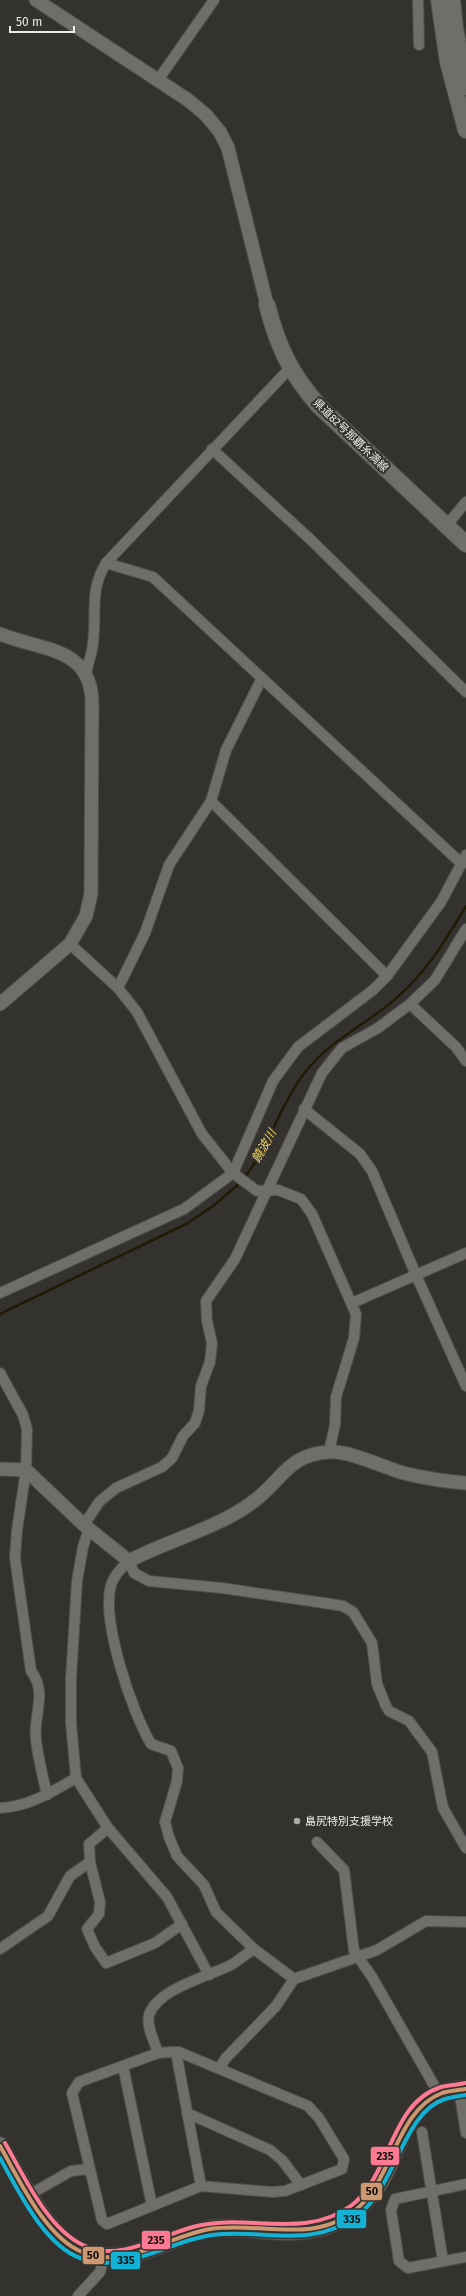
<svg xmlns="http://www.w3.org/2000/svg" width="466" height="2296" font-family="'Fira Sans','Noto Sans JP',sans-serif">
<rect width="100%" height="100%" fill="#34322f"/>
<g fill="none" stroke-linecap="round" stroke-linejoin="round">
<!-- stream -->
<g stroke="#211a04" stroke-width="2.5">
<path d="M244 1178C270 1146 280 1104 306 1071 328 1044 356 1029 383 1009 422 980 442 946 466 906"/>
<polyline points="0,1314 188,1223 213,1206 241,1182"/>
</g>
<defs>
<g id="minor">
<polyline points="418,0 419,45"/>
<polyline points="158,80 214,0"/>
<polyline points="212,449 311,540 466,692"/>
<polyline points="447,525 466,502"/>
<polyline points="106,563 153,577 462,864"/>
<path d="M86 674C88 664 92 653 93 643 97 612 89 591 106 563L290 368"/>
<polyline points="211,801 387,976"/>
<polyline points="70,944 118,988 137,1012 202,1134 233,1173 257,1191 278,1190 301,1199 312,1214 356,1314 354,1338 336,1397 335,1425 329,1451"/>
<polyline points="118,988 145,933 169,865 211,801 226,750 262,678"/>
<polyline points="410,1004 456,1047 466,1061"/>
<polyline points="304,1109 360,1154 372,1171 416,1275 466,1386"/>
<polyline points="0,1293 184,1209 233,1173 273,1081 298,1047 373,990 387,976 441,902 466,855"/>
<polyline points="352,1303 466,1253"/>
<path d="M0 1373 23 1415 27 1429 26 1470 17 1530 15 1558 31 1671C48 1693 33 1714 36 1740 38 1758 43 1777 47 1795"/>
<polyline points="84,1525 99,1502 116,1488 162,1467 172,1458 183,1436 195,1423 199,1411 201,1386 210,1362 212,1343 207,1321 206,1301 235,1259 322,1073 342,1048 378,1028 410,1004 435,980 466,929"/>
<polyline points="89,1528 83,1547 77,1581 71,1679 71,1723 76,1778 108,1828 167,1897 209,1975"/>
<path d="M0 1808C28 1807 52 1792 76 1778"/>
<polyline points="108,1828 89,1844 90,1862 100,1902 99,1914 87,1929 95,1947 106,1963 155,1943 182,1924"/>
<polyline points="317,1842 344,1870 354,1951 372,1977 439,2094"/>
<polyline points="0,1949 48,1916 70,1876 90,1862"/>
<path d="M294 1979 254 1949 216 1912 204 1885 177 1856 169 1837 165 1822 177 1781 178 1768 171 1751 151 1744C132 1712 101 1621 111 1585 114 1575 121 1568 129 1561L134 1573 149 1581 222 1588 324 1603 343 1606 353 1612 372 1643 377 1684 386 1706 389 1711 409 1721 432 1752 443 1808 466 1848"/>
<polygon points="171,2052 179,2052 308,2106 319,2118 344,2159 342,2169 285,2191 272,2192 201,2186 107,2224 102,2220 72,2093 79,2082 158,2053"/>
<polyline points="176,2052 201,2186"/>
<path d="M158 2053C155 2043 146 2026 149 2015 157 1989 209 1976 231 1965 239 1960 246 1954 254 1949"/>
<polyline points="123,2066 152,2206"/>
<polyline points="220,2068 225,2059 276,2006 294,1979 377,1950 426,1921 466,1922"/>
<polyline points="459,2089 466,2133"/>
<polyline points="187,2113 270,2150 282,2160 301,2185"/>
<polyline points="422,2132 443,2261"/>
<polyline points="466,2184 395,2199 391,2210 399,2261 408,2268 466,2257"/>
<polyline points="29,2195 71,2171 89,2169"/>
<polyline points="78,2296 100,2272 104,2257"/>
</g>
<g id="tertiary">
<polyline points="36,0 188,100 206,115 220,132 228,148 267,305"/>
<path d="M0 634C41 651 92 646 92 704L91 894 86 916 70 944 0 1004"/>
<path d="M0 1469 26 1470 84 1525 129 1561C170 1539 224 1527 259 1497 284 1476 290 1455 328 1452 347 1450 381 1466 400 1472 421 1478 444 1481 466 1483"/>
</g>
<g id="primary">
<polyline points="439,0 448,62 466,130"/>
<polyline points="452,0 455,28 466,87"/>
<path d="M267 305C278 347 290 373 319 406L466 544"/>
</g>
<path id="trunk" d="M0 2146C17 2175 49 2240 82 2252 126 2269 168 2236 210 2229 244 2224 279 2236 313 2229 329 2226 346 2218 359 2207 404 2169 393 2092 466 2089"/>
</defs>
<!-- minor casing -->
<use href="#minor" stroke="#51504d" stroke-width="12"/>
<!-- tertiary casing -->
<use href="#tertiary" stroke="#51504d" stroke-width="15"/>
<!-- primary casing -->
<use href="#primary" stroke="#51504d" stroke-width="18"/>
<!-- trunk casing -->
<use href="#trunk" stroke="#51504d" stroke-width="19"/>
<!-- minor -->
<use href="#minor" stroke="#706e6b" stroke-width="10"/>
<!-- tertiary -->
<use href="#tertiary" stroke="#706e6b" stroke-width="13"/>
<!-- primary -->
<use href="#primary" stroke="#706e68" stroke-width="16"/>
<!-- trunk -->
<use href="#trunk" stroke="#706e66" stroke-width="17"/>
<defs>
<path id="bus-1" d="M0 2146C19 2179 45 2237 82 2252 125 2270 168 2236 210 2229 261 2221 314 2246 358 2208 393 2177 397 2110 442 2093 449 2091 458 2090 466 2089"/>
<path id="bus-2" d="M0 2158C18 2190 44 2245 80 2258 127 2275 167 2241 212 2235 264 2228 310 2251 358 2215 396 2187 403 2112 445 2099 452 2097 459 2096 466 2095"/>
<path id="bus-3" d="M5 2143C24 2176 47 2228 83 2245 118 2263 159 2236 193 2227 246 2212 304 2241 352 2205 391 2175 390 2103 441 2087 449 2085 457 2085 465 2083"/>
</defs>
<!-- bus-1 casing -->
<use href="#bus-1" stroke="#35332e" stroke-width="7"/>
<!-- bus-2 casing -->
<use href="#bus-2" stroke="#35332e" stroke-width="7"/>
<!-- bus-3 casing -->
<use href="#bus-3" stroke="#35332e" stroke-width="7"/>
<!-- bus-1 -->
<use href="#bus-1" stroke="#cd976f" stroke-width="4"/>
<!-- bus-2 -->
<use href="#bus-2" stroke="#13b2d5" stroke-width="4"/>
<!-- bus-3 -->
<use href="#bus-3" stroke="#fe7a93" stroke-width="4"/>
</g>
<!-- markers -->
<circle fill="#abaaa7" stroke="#35332e" stroke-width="1.5" cx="297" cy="1821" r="4"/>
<g text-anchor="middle" stroke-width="4" stroke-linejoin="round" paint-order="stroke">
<!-- street labels -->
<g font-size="11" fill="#ebeae7" stroke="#35332e">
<text transform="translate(351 435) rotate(44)" y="4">県道82号那覇糸満線</text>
</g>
<!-- poi labels -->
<g font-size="11" fill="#ebeae7" stroke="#35332e" text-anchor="start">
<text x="305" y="1825">島尻特別支援学校</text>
</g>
<!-- water labels -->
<g font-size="12" font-style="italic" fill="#f4d65c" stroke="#35332e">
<text transform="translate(264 1146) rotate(-60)" y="4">饒波川</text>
</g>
</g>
<g stroke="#35332e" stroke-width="1.5">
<rect x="370" y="2146" width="30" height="20" rx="4" fill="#fe7a93"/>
<rect x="360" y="2182" width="23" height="19" rx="4" fill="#cd976f"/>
<rect x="336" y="2209" width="31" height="20" rx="4" fill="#13b2d5"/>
<rect x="141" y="2230" width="30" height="20" rx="4" fill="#fe7a93"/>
<rect x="82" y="2246" width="23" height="19" rx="4" fill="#cd976f"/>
<rect x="110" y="2251" width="31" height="19" rx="4" fill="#13b2d5"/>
</g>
<g font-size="11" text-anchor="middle" font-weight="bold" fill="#111">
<text x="385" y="2160">235</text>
<text x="372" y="2195">50</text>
<text x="352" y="2223">335</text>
<text x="156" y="2244">235</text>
<text x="93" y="2259">50</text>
<text x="126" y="2264">335</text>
</g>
<!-- scale -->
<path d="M10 26v6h64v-6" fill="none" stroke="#ebeae7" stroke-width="2"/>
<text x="16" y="26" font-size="12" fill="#ebeae7" stroke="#35332e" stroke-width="3" paint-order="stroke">50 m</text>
</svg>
